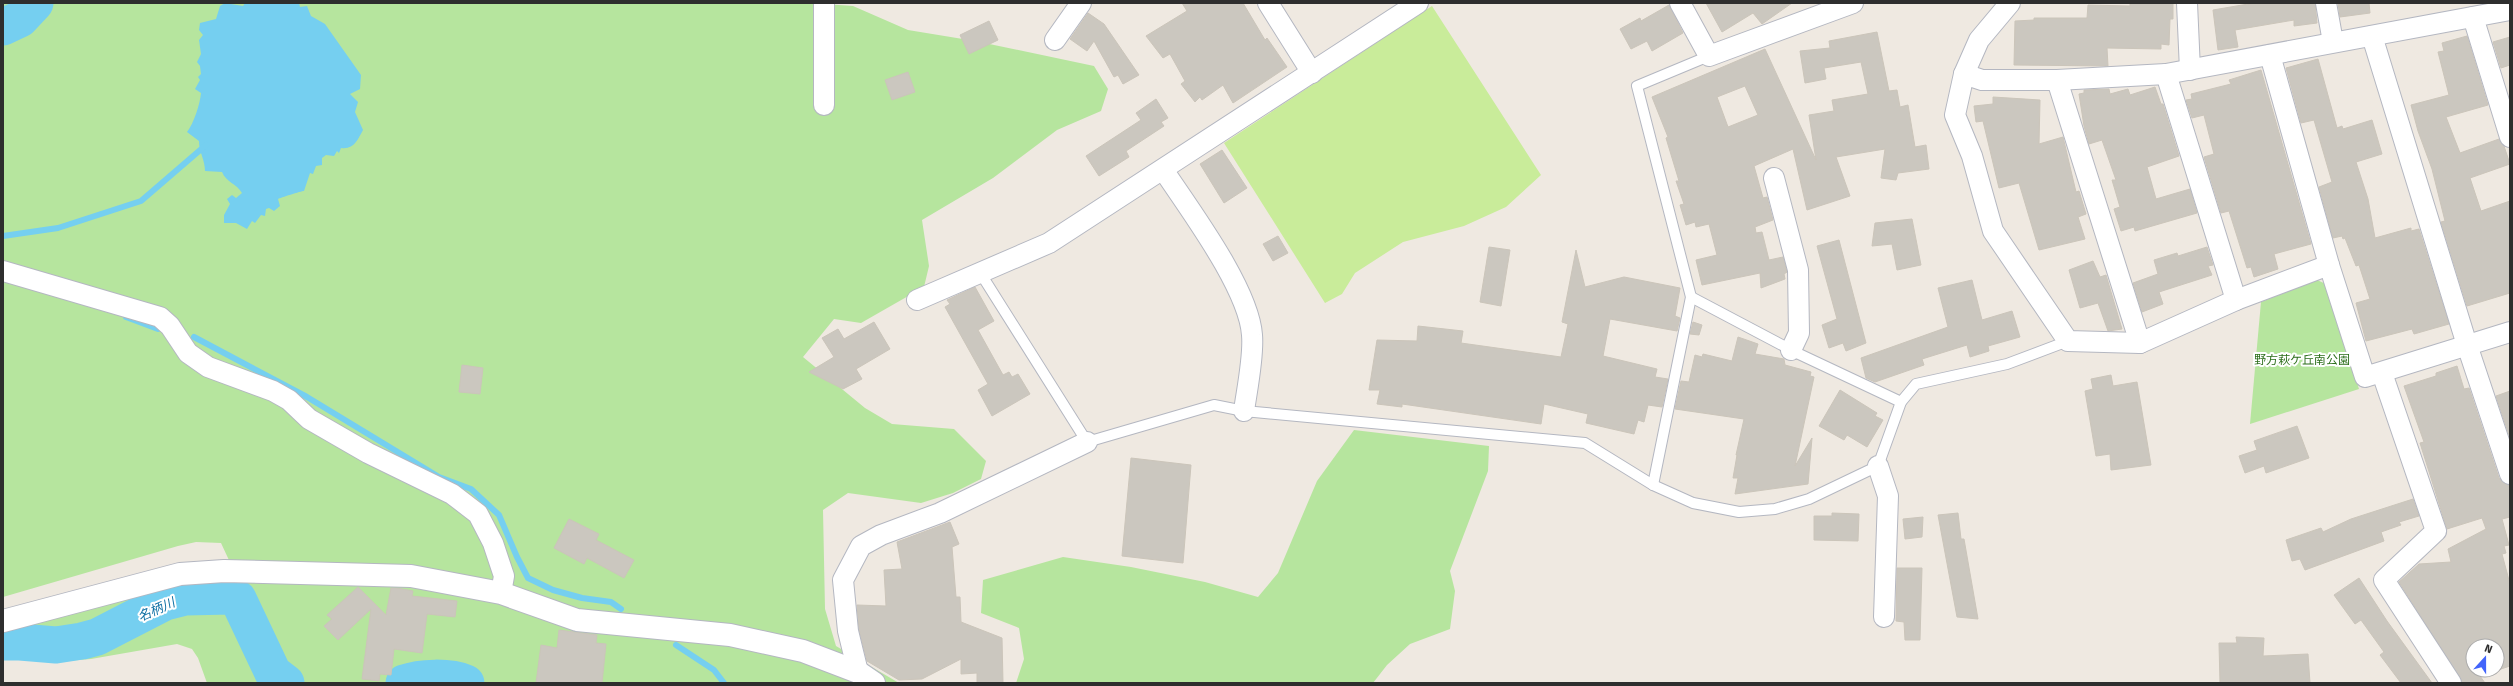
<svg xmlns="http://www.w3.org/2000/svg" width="2513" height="686" font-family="'Fira Sans','Noto Sans JP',sans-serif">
<rect width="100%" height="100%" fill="#efe9e1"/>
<!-- green -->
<g fill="#b6e59e">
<path d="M3 3H810L853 6 908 30 975 41 1094 66 1108 89 1101 111 1057 130 993 178 922 220 929 266 924 287 861 323 834 319 803 357 865 408 892 424 954 429 986 461 981 479 953 493 921 503 848 493 823 510 825 609 836 646 899 683H207L198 658 192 649 177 644 91 659 54 662 22 655 15 651 11 640 20 626 165 588C181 587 193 588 207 595L268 644 221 543 196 542 178 546 3 597Z"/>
<polygon points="2317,280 2326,284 2329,291 2359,389 2250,424 2261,302"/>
<polygon points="1354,430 1489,446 1488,471 1450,571 1455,591 1450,629 1410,644 1387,665 1373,683 1016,683 1024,659 1019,628 981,613 983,580 1063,557 1131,567 1205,582 1258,597 1278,573 1317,481"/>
</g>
<!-- pitch -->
<polygon fill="#c9ec9a" points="1432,6 1541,175 1506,207 1464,226 1403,242 1355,273 1342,294 1325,303 1224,143"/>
<!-- water -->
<path fill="#75cff0" d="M225 3 243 6 245 3H299L300 7 307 6 311 16 325 24 361 75 360 89 350 94 358 102 355 112 363 130C358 139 354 150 341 148L339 153 337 151 334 156 326 155 322 158V165L316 166 313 174 310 173 304 191C301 191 280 198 278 199L280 206 274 211 269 208 266 209 265 216 261 215 255 223 252 221 247 229 236 223H224V215L230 204 227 199 232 195 236 198 242 193C237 184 226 182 222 172L205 171C205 160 199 152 199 141L187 132C194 123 200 104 201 93L195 89 200 80 198 77 201 74 200 66 197 62 201 54 199 40 203 35 199 30 200 23 216 19 220 6Z"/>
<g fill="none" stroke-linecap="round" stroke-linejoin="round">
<!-- stream -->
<g stroke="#75cff0" stroke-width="6">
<polyline points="3,236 58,228 141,201 206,145"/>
<polyline points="126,317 158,329"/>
<polyline points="194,337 307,397 439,477 471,489 499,515 517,557 528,578 553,590 582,598 611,602 621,609"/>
<polyline points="676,645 714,670 724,683"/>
</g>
<!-- river -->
<g stroke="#75cff0" stroke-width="37">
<polyline points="3,27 20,19 35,3"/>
<polyline points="3,642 20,642 56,645 82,641 97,637 165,602 185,597 231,596 238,599 273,673 286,683"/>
<path d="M404 683C421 677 449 676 466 683"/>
</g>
</g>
<!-- building -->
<g fill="#cbc7bf" stroke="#cbc5ba" fill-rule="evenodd">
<polygon points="1182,3 1243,3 1265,40 1267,38 1287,67 1233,103 1223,85 1202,100 1200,97 1195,102 1181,84 1185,81 1170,54 1163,58 1146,36 1187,11"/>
<polygon points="1706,3 1792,3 1762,24 1753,13 1722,32"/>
<polygon points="2130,3 2173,3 2173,19 2170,19 2169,45 2161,44 2161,49 2107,48 2108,66 2014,65 2015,21 2034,20 2034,18 2087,18 2088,5 2130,6"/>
<polygon points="2254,3 2315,3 2317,23 2294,26 2294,20 2235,30 2238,47 2218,50 2213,10"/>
<polygon points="2338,3 2369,3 2370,13 2340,17"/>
<polygon points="1669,5 1683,33 1652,51 1647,41 1631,49 1620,29 1640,18 1641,21"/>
<polygon points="1088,13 1104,24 1139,75 1123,84 1118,75 1114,77 1094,41 1087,51 1070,39"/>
<polygon points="989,21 998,40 969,54 960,35"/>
<path d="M1877 32 1889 91 1897 90 1900 107 1908 105 1915 147 1926 145 1929 169 1898 173 1896 180 1881 178 1885 149 1836 157 1850 196 1807 210 1793 149 1754 166 1763 198 1767 197 1773 220 1755 227 1756 233 1762 232 1769 260 1783 257 1787 272 1784 274 1785 279 1761 288 1760 273 1702 285 1696 260 1717 255 1709 224 1696 227 1695 222 1686 225 1680 205 1684 204 1676 181H1679L1666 138 1668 137 1652 97 1765 49 1816 160 1809 115 1834 111 1832 100 1868 94 1861 62 1824 68 1826 79 1805 83 1800 51 1830 48 1829 41ZM1745 86 1758 115 1728 127 1717 97Z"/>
<polygon points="2467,36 2488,105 2446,117 2460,153 2499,139 2504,146 2510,164 2470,178 2481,211 2510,201 2510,293 2467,306 2441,222 2445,221 2432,169 2418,131 2411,105 2449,95 2438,52 2444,51 2442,43"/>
<polygon points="2510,37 2510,65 2501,68 2493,42"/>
<polygon points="2318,59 2337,128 2342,126 2343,129 2372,120 2382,154 2356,162 2368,199 2375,238 2411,228 2411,231 2419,229 2449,324 2414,334 2412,329 2366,341 2356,303 2370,299 2359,265 2356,266 2345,238 2343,239 2342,236 2333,238 2319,187 2332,182 2314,120 2301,123 2286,68"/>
<polygon points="2261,70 2311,244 2274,254 2278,269 2254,277 2251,267 2247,268 2229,211 2221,213 2204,157 2214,154 2204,115 2192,118 2186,100 2192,99 2191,94 2231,84 2229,80"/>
<polygon points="908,72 915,92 892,100 885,80"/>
<polygon points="2155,87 2161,104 2163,104 2179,156 2147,167 2156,199 2190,189 2197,213 2135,231 2134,227 2121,231 2114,209 2120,207 2112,180 2116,180 2102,140 2089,144 2084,126 2079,94 2084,93 2084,90 2109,89 2110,94 2128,89 2130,95"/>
<polygon points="1993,97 2040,100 2039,144 2063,137 2076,192 2079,191 2086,214 2078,217 2085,239 2039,250 2019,183 1999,188 1983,121 1976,122 1974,106 1993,104"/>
<polygon points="1156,99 1168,118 1161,122 1164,126 1126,151 1129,157 1099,176 1086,156 1141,120 1136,113"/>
<polygon points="1222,150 1247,188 1224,203 1200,164"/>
<polygon points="1912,219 1921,265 1897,270 1892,244 1872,246 1875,223"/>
<polygon points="1278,236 1288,253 1273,261 1263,244"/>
<polygon points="1839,240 1866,343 1846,351 1843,343 1829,348 1822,325 1837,319 1817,246"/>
<polygon points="1489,247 1510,250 1501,306 1480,302"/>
<polygon points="2207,247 2213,265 2208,266 2212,275 2159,292 2163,304 2142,312 2133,283 2158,274 2154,260 2177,253 2178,256"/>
<polygon points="1576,250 1585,287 1624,277 1680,288 1675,316 1680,318 1677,331 1610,319 1603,356 1657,369 1655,377 1668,379 1662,407 1648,405 1644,422 1638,420 1634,434 1586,423 1588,414 1544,404 1541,424 1402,404 1402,407 1377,404 1380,390 1369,390 1377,340 1417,341 1418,326 1463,331 1461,343 1561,357 1568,324 1562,322"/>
<polygon points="2093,261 2100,277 2106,275 2122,329 2108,331 2098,303 2080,308 2069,270"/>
<polygon points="1972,280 1982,320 2012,311 2020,337 1988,346 1989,351 1970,357 1967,345 1922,359 1924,365 1875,382 1866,378 1861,358 1948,327 1938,288"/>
<polygon points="975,287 994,321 978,330 1003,375 1009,372 1012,377 1018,374 1030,394 992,416 978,390 988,384 945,307 950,304 947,300"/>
<polygon points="874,322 890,349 856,369 862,379 843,389 809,372 834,357 822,338 838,329 844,339"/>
<polygon points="1693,322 1702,325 1699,335 1690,334"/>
<polygon points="1738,337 1758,344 1755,354 1784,359 1785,365 1811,372 1810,376 1814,377 1795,466 1812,438 1808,484 1735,494 1738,478 1733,478 1737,455 1736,455 1744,419 1675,409 1681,381 1689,382 1695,355 1702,357 1703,354 1732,361"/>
<polygon points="462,365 483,368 480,394 459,392"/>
<path d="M2457 366 2464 389 2469 388 2499 478 2503 483 2510 485V517L2502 519 2509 545 2504 546 2506 553 2502 554 2510 584V666L2480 676 2485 683H2463L2399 582 2419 564 2451 562 2448 549 2486 529 2482 518 2447 529 2420 443 2424 442 2404 386 2436 376V373ZM2473 646H2497V670H2473Z"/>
<polygon points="2111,375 2113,386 2137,382 2151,465 2111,470 2110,454 2096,456 2085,391 2093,389 2091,379"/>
<polygon points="1840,390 1877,413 1875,416 1883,420 1867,447 1847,435 1844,440 1819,426"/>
<polygon points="2510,391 2510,438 2496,396"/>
<polygon points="2297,426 2309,458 2266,473 2264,466 2245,473 2239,456 2257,450 2254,441"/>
<polygon points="1131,458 1191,465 1183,563 1122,556"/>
<polygon points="2413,499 2419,516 2399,522 2401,525 2381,532 2384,541 2305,570 2300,559 2292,561 2286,540 2321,528 2323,532 2351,519"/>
<polygon points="1832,513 1859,514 1858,541 1814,540 1814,516 1832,516"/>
<polygon points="1958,513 1961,539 1964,539 1978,619 1957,617 1938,515"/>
<polygon points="1923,517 1922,537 1905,539 1903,519"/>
<polygon points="569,519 599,534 596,540 634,560 624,578 587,558 584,564 554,548"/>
<polygon points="950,522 959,544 952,547 956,597 960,597 961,622 1002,638 1003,683 977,683 977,673 961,674 961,659 922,679 899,680 867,661 859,629 857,605 886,606 884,570 902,569 897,542"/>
<polygon points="1897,568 1922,568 1920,640 1905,640 1904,622 1896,621"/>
<polygon points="2359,578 2387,621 2432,683 2401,683 2380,655 2384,652 2361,620 2355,624 2334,595"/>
<polygon points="358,587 386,615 391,588 397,588 413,591 412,596 457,601 455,617 427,614 422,653 394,649 391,675 380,674 379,681 362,679 371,609 338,640 324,626 332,619 327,615"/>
<polygon points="559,630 597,635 596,643 606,644 602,683 536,683 541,645 557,648"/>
<polygon points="2236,637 2264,638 2263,656 2308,654 2310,683 2220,683 2219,643 2237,643"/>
</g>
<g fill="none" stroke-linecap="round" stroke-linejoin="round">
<defs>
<g id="lane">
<polyline points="981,274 1087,442 1214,405 1244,411 1585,443 1653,485 1693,503 1739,512 1775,509 1809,499 1878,466 1901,402 1916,384 2007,364 2068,341"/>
<polyline points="1691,297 1799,354 1901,402"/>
<polyline points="1653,485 1691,297 1637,86 1709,56"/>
</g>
<g id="street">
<polyline points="824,3 824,105"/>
<polyline points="1268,3 1312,73"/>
<polyline points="1680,3 1709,56 1853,3"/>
<polyline points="2010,3 1979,40 1964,74 1955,115 1972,156 1993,231 2068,341 2140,343 2236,300 2329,265"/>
<polyline points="2187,3 2190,70"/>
<polyline points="2326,3 2333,42"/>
<polyline points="2473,17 2510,137"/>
<polyline points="2372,36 2467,345 2510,474"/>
<polyline points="1055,40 1081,3"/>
<polyline points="2270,55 2329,265 2365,377 2510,332"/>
<polyline points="1964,74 1982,80 2057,80 2166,74 2510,10"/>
<polyline points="2166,74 2236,300"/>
<polyline points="2057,80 2140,343"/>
<path d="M1164 171C1190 210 1249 289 1252 335 1254 356 1247 389 1244 411"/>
<polyline points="1774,178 1798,270 1799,333 1791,350"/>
<polyline points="3,271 160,317 170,326 188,353 208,367 273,391 289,400 309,419 368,453 452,494 478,514 493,543 504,576 501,593"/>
<polyline points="917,300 1049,243 1418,3"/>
<polyline points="2382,373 2436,531 2384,580 2451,683"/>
<polyline points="1878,466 1888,496 1884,617"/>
<polyline points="858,672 848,631 843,580 861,546 881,535 940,513 1087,442"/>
</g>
<polyline id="secondary" points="3,621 180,574 224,571 411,576 501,593 577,620 730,635 803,651 858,672 874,683"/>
</defs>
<!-- lane casing -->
<use href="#lane" stroke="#b4b7c1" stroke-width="12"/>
<!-- street casing -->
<use href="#street" stroke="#b4b7c1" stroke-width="22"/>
<!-- secondary casing -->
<use href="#secondary" stroke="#b4b7c1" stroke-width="24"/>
<!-- lane -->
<use href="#lane" stroke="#fff" stroke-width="10"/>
<!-- street -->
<use href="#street" stroke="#fff" stroke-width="20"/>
<!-- secondary -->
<use href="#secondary" stroke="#fff" stroke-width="22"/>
</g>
<g text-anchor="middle" stroke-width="4" stroke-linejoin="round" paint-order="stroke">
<!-- park labels -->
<g font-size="12" fill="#2c6e1b" stroke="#fff">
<text x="2302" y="364">野方萩ケ丘南公園</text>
</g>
<!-- water labels -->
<g font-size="13" font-style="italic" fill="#0d6fa3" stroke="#fff">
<text transform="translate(156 609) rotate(-24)" y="5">名柄川</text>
</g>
</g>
<!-- border -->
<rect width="2513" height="686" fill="none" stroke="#2e2e2e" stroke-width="8"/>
<!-- north arrow -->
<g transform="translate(2485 658) rotate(21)"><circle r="19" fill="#ffffff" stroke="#ababab"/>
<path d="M0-3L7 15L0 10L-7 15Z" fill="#4264fb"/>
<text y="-6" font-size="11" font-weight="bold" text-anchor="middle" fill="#2e2e2e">N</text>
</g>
</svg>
